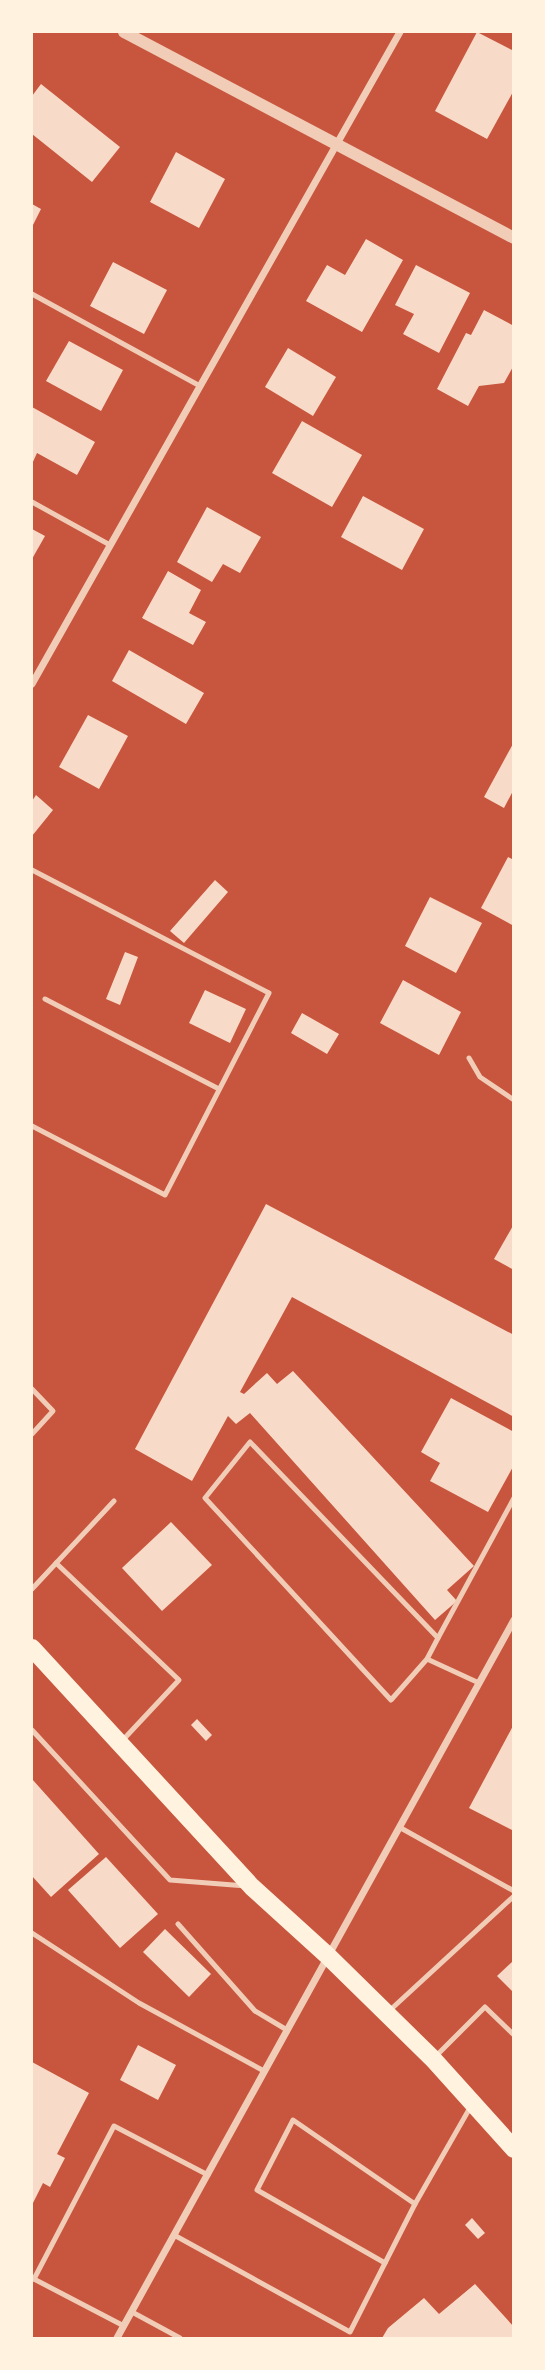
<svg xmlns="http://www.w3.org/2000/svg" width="545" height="2370" font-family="Commissioner,sans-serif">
<rect width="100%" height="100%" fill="#c8553d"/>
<!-- building -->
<g fill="#f7dbc8">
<polygon points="477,32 514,51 514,90 487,139 435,111"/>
<polygon points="41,84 120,147 92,182 32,134 32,96"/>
<polygon points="176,152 225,179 199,228 150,202"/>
<polygon points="32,204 41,209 32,227"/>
<polygon points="366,239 403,260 362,332 306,301 327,265 345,275"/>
<polygon points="113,262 167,290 144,334 90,306"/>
<polygon points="416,265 470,293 439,353 403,334 414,314 395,305"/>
<polygon points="484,310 514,326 514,365 504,383 479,386 468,406 437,389 466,333 471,335"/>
<polygon points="69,341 123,370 101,411 46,381"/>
<polygon points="288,348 336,377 313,416 265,387"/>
<polygon points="32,407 95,442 77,475 37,453 32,464"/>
<polygon points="302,421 362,455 332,507 272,473"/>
<polygon points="363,496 424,529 402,570 341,537"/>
<polygon points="207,507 261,537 240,573 223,564 212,582 177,562"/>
<polygon points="32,529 45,536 32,559"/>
<polygon points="168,571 201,590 189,613 206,622 193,645 142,618"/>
<polygon points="129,650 204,693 186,724 112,681"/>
<polygon points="88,715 128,736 99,789 59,767"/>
<polygon points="514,742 514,789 504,808 484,797"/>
<polygon points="36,795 53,810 32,836 32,801"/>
<polygon points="508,857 514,860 514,926 481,908"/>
<polygon points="215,880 228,892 184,943 170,931"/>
<polygon points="430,897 482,923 456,973 405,946"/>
<polygon points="125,952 138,957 120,1005 106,999"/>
<polygon points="403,980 461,1012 439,1055 380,1023"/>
<polygon points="205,990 246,1009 230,1043 189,1023"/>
<polygon points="302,1013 339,1034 327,1054 291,1033"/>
<polygon points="266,1204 514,1335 514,1417 292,1297 240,1392 244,1394 267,1373 277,1384 293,1371 474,1566 447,1590 457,1601 435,1620 250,1413 236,1424 228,1416 192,1481 135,1449"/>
<polygon points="514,1224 514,1270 494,1259"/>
<polygon points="451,1398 514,1432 514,1465 488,1512 430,1481 440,1463 421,1452"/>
<polygon points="171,1522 212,1565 162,1611 122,1568"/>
<polygon points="197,1719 212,1735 206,1741 191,1725"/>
<polygon points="514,1724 514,1831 469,1808"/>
<polygon points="32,1779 99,1854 51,1897 32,1876"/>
<polygon points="106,1857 158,1914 120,1948 68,1890"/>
<polygon points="165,1929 211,1974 189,1997 143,1952"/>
<polygon points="514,1960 514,1993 497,1976"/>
<polygon points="138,2045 176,2065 158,2100 120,2080"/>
<polygon points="32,2062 89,2093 57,2154 65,2158 50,2187 43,2183 32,2205"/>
<polygon points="472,2218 485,2233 478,2239 465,2225"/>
<polygon points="475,2284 514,2327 514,2338 382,2338 388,2328 424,2298 439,2314"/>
</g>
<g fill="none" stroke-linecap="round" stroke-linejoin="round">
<!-- service -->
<g stroke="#f1ccb7" stroke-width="5">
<polyline points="32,294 200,386"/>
<polyline points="32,502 110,545"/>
<polyline points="32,870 269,993 165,1195 32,1126"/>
<polyline points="45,999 219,1089"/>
<polyline points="469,1058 480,1077 514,1100"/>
<polyline points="32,1389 53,1411 32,1434"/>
<polyline points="56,1563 179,1680 121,1742"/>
<polyline points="32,1589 114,1501"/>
<polyline points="438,1638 514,1498"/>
<polyline points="427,1659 438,1638 250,1442 205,1498 391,1700 427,1659 479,1683"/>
<polyline points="32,1730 170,1880 246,1886"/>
<polyline points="399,1827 514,1891"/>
<polyline points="178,1924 255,2011 287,2030"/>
<polyline points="32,1933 139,2003 264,2071"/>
<polyline points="388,2012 514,1896"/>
<polyline points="434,2058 485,2007 514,2035"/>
<polyline points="174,2235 350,2332 415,2204 471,2106"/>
<polyline points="385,2263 257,2190 293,2120 415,2204"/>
<polyline points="32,2278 124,2326"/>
<polyline points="34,2279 114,2126 208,2175"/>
<polyline points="132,2312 180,2338"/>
</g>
<!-- minor -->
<g stroke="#f1ccb7" stroke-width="7">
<polyline points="32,684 400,32"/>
<polyline points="117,2338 514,1620"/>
</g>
<!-- tertiary -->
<polyline stroke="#f1ccb7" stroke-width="12" points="124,32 514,238"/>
<!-- primary -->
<polyline stroke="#fff3e0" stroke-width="18" points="32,1648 252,1887 328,1956 433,2059 514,2149"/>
</g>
<!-- border -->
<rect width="545" height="2370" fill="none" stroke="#fff3e0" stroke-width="66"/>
</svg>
